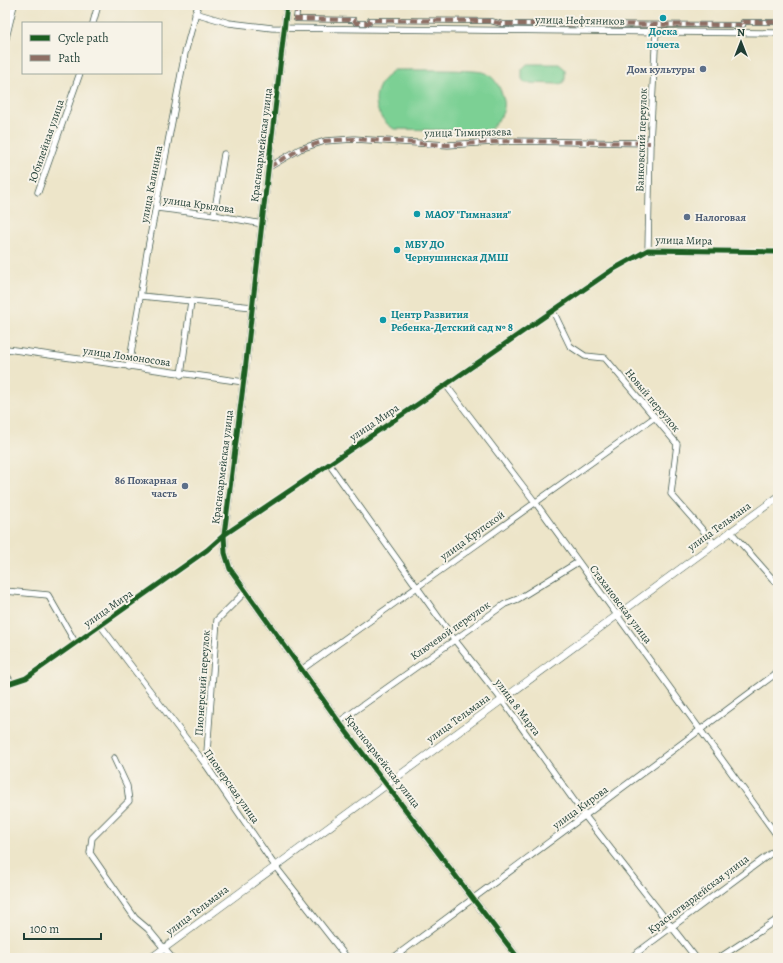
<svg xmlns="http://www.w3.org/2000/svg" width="783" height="963" font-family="Alegreya,serif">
<rect width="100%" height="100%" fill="#f7f3e8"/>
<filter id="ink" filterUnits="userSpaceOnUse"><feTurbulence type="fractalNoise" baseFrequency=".025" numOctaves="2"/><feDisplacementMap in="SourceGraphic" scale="8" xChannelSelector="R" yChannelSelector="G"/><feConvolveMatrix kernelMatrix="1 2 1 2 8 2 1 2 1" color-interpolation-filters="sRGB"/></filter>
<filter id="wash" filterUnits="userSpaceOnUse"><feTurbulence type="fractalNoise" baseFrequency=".012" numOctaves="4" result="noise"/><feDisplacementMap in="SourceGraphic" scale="16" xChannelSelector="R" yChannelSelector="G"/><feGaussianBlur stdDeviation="0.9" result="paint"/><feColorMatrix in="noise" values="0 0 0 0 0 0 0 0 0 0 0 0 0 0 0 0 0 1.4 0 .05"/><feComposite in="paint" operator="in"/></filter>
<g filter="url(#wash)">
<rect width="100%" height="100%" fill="#ede5c9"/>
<!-- green -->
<g fill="#7bd094" stroke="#4d8664">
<polygon points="527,64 559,64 565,69 565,79 563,83 559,84 525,83 522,79 522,69"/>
<path d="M394 70C407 70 480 69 486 73 495 78 500 87 503 97 508 110 498 123 488 131L394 129C369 113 371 86 394 70Z"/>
</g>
</g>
<g filter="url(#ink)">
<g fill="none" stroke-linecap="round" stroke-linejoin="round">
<defs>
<polyline id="pedestrian" points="298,5 296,19 354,20 356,23 369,23 370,20 491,21 502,24 743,25 743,22 778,22"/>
<g id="minor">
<polyline points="195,13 229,23 272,28 778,33"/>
<polyline points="93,23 98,5"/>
<polyline points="5,42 14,5"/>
<polyline points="269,167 300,149 325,141 354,139 448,145 509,141 650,143"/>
<polyline points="38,192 80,73"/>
<polyline points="157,208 214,215 262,224"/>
<polyline points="214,215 224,154"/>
<polyline points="648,250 650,143 656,31"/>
<polyline points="141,296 253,307"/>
<polyline points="553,311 570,346 585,356 605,358 677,444 671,494 714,543"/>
<polyline points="7,349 244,382"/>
<polyline points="129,367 147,253 185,53 198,5"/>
<polyline points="181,375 191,301"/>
<polyline points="446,385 535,502 778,837"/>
<polyline points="329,464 454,639 502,700 585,816 696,958"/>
<polyline points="730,531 778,585"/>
<polyline points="5,591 48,595 75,642"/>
<polyline points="101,626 206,765 275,866 347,958"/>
<polyline points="301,670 655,417"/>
<polyline points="5,673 11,682"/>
<polyline points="5,685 26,678 207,550 224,535 418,404 612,270 648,250 778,252"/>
<polyline points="339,722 505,604 518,599 578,562"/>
<polyline points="114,758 127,786 129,801 92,838 90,853 135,918 148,929 172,958"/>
<polyline points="206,765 217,620 246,591"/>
<polyline points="393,958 778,672"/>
<polyline points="630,958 778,848"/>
<polyline points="719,958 778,919"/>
</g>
<g id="tertiary">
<polyline points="287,5 245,371 224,535 225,553 230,569 339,722 518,958"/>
<polyline points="151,958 778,497"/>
</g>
</defs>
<!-- pedestrian casing -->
<use href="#pedestrian" stroke="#3e564a" stroke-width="6"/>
<!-- minor casing -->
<use href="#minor" stroke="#3e564a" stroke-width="7"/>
<!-- tertiary casing -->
<use href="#tertiary" stroke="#3e564a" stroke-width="8"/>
<!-- pedestrian -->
<use href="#pedestrian" stroke="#fff" stroke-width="4.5"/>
<!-- minor -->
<use href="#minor" stroke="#fff" stroke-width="5.5"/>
<!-- tertiary -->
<use href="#tertiary" stroke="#fff" stroke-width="7"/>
<!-- quiet -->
<g stroke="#8d6e63" stroke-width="4" stroke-dasharray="8 4" stroke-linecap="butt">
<polyline points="298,5 296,19 354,20 356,23 369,23 370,20 491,21 502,24 743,25 743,22 778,22"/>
<polyline points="269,167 300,149 325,141 354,139 448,145 509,141 650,143"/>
</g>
<defs>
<g id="cycleway">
<polyline points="287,5 245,371 224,535 225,553 230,569 339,722 518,958"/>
<polyline points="5,685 26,678 207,550 224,535 418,404 612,270 648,250 778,252"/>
</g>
</defs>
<!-- cycleway casing -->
<use href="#cycleway" stroke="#f7f3e8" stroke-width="8"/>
<!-- cycleway -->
<use href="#cycleway" stroke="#1b5e20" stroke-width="5"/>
</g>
</g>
<!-- markers -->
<g fill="#0f9aa8" stroke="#f7f3e8" stroke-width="1.5">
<circle cx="663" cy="18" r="4"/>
<circle cx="417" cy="214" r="4"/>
<circle cx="397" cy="250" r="4"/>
<circle cx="383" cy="320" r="4"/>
</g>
<g fill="#5c6f8a" stroke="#f7f3e8" stroke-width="1.5">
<circle cx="703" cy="69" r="4"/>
<circle cx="687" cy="217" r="4"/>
<circle cx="185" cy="486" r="4"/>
</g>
<g text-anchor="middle" stroke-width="4" stroke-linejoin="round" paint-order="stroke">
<!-- street labels -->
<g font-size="11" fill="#1f3d34" stroke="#f7f3e8">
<text transform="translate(580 20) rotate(1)" y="4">улица Нефтяников</text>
<text transform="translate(468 132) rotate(-1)" y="4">улица Тимирязева</text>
<text transform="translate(641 140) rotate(-88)" y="4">Банковский переулок</text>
<text transform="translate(46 141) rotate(-71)" y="4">Юбилейная улица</text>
<text transform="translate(261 145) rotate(-83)" y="4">Красноармейская улица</text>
<text transform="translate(151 184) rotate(-79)" y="4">улица Калинина</text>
<text transform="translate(199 204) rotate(8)" y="4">улица Крылова</text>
<text transform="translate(684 240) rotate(1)" y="4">улица Мира</text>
<text transform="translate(127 356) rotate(8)" y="4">улица Ломоносова</text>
<text transform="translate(653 400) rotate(50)" y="4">Новый переулок</text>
<text transform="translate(374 422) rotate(-34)" y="4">улица Мира</text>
<text transform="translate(222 467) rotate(-83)" y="4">Красноармейская улица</text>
<text transform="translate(719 526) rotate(-36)" y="4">улица Тельмана</text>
<text transform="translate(472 535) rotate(-36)" y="4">улица Крупской</text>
<text transform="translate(621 604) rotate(53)" y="4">Стахановская улица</text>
<text transform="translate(108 608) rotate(-35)" y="4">улица Мира</text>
<text transform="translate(450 630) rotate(-35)" y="4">Ключевой переулок</text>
<text transform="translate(202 683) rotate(-86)" y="4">Пионерский переулок</text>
<text transform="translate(518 707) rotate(53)" y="4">улица 8 Марта</text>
<text transform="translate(458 718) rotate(-36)" y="4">улица Тельмана</text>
<text transform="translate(383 761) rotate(52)" y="4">Красноармейская улица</text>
<text transform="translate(232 786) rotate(55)" y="4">Пионерская улица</text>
<text transform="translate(580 807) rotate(-36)" y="4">улица Кирова</text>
<text transform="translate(698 894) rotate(-37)" y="4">Красногвардейская улица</text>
<text transform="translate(197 910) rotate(-37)" y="4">улица Тельмана</text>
</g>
<!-- culture labels -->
<g font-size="11" font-weight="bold" fill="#0d838f" stroke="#f7f3e8" text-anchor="start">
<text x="663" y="35" text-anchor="middle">Доска<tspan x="663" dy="13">почета</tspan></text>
<text x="425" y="218">МАОУ "Гимназия"</text>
<text x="405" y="248">МБУ ДО<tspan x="405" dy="13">Чернушинская ДМШ</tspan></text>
<text x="391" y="318">Центр Развития<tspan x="391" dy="13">Ребенка-Детский сад № 8</tspan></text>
</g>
<!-- service labels -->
<g font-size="11" font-weight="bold" fill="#4e5e75" stroke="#f7f3e8" text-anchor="end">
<text x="695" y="73">Дом культуры</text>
<text x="695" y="221" text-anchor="start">Налоговая</text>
<text x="177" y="484">86 Пожарная<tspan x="177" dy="13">часть</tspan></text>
</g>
</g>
<!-- margin -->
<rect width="783" height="963" fill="none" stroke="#f7f3e8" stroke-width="20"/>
<!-- legend -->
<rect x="22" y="22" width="140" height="52" fill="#f7f3e8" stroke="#a1aaa0"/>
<rect x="30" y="35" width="20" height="6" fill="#1b5e20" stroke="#a1aaa0"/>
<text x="58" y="42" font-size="12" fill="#1f3d34">Cycle path</text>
<rect x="30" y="55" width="20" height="6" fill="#8d6e63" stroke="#a1aaa0"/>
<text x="58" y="62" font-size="12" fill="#1f3d34">Path</text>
<!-- north arrow -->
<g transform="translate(741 42)" stroke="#f7f3e8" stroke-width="3" paint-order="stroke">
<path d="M0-3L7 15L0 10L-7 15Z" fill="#1f3d34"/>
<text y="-6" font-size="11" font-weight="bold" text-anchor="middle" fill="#1f3d34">N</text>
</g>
<!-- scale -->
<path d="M24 933v6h77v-6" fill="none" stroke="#1f3d34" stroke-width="2"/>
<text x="30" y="933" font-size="12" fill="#1f3d34" stroke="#f7f3e8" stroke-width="3" paint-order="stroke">100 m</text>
</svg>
